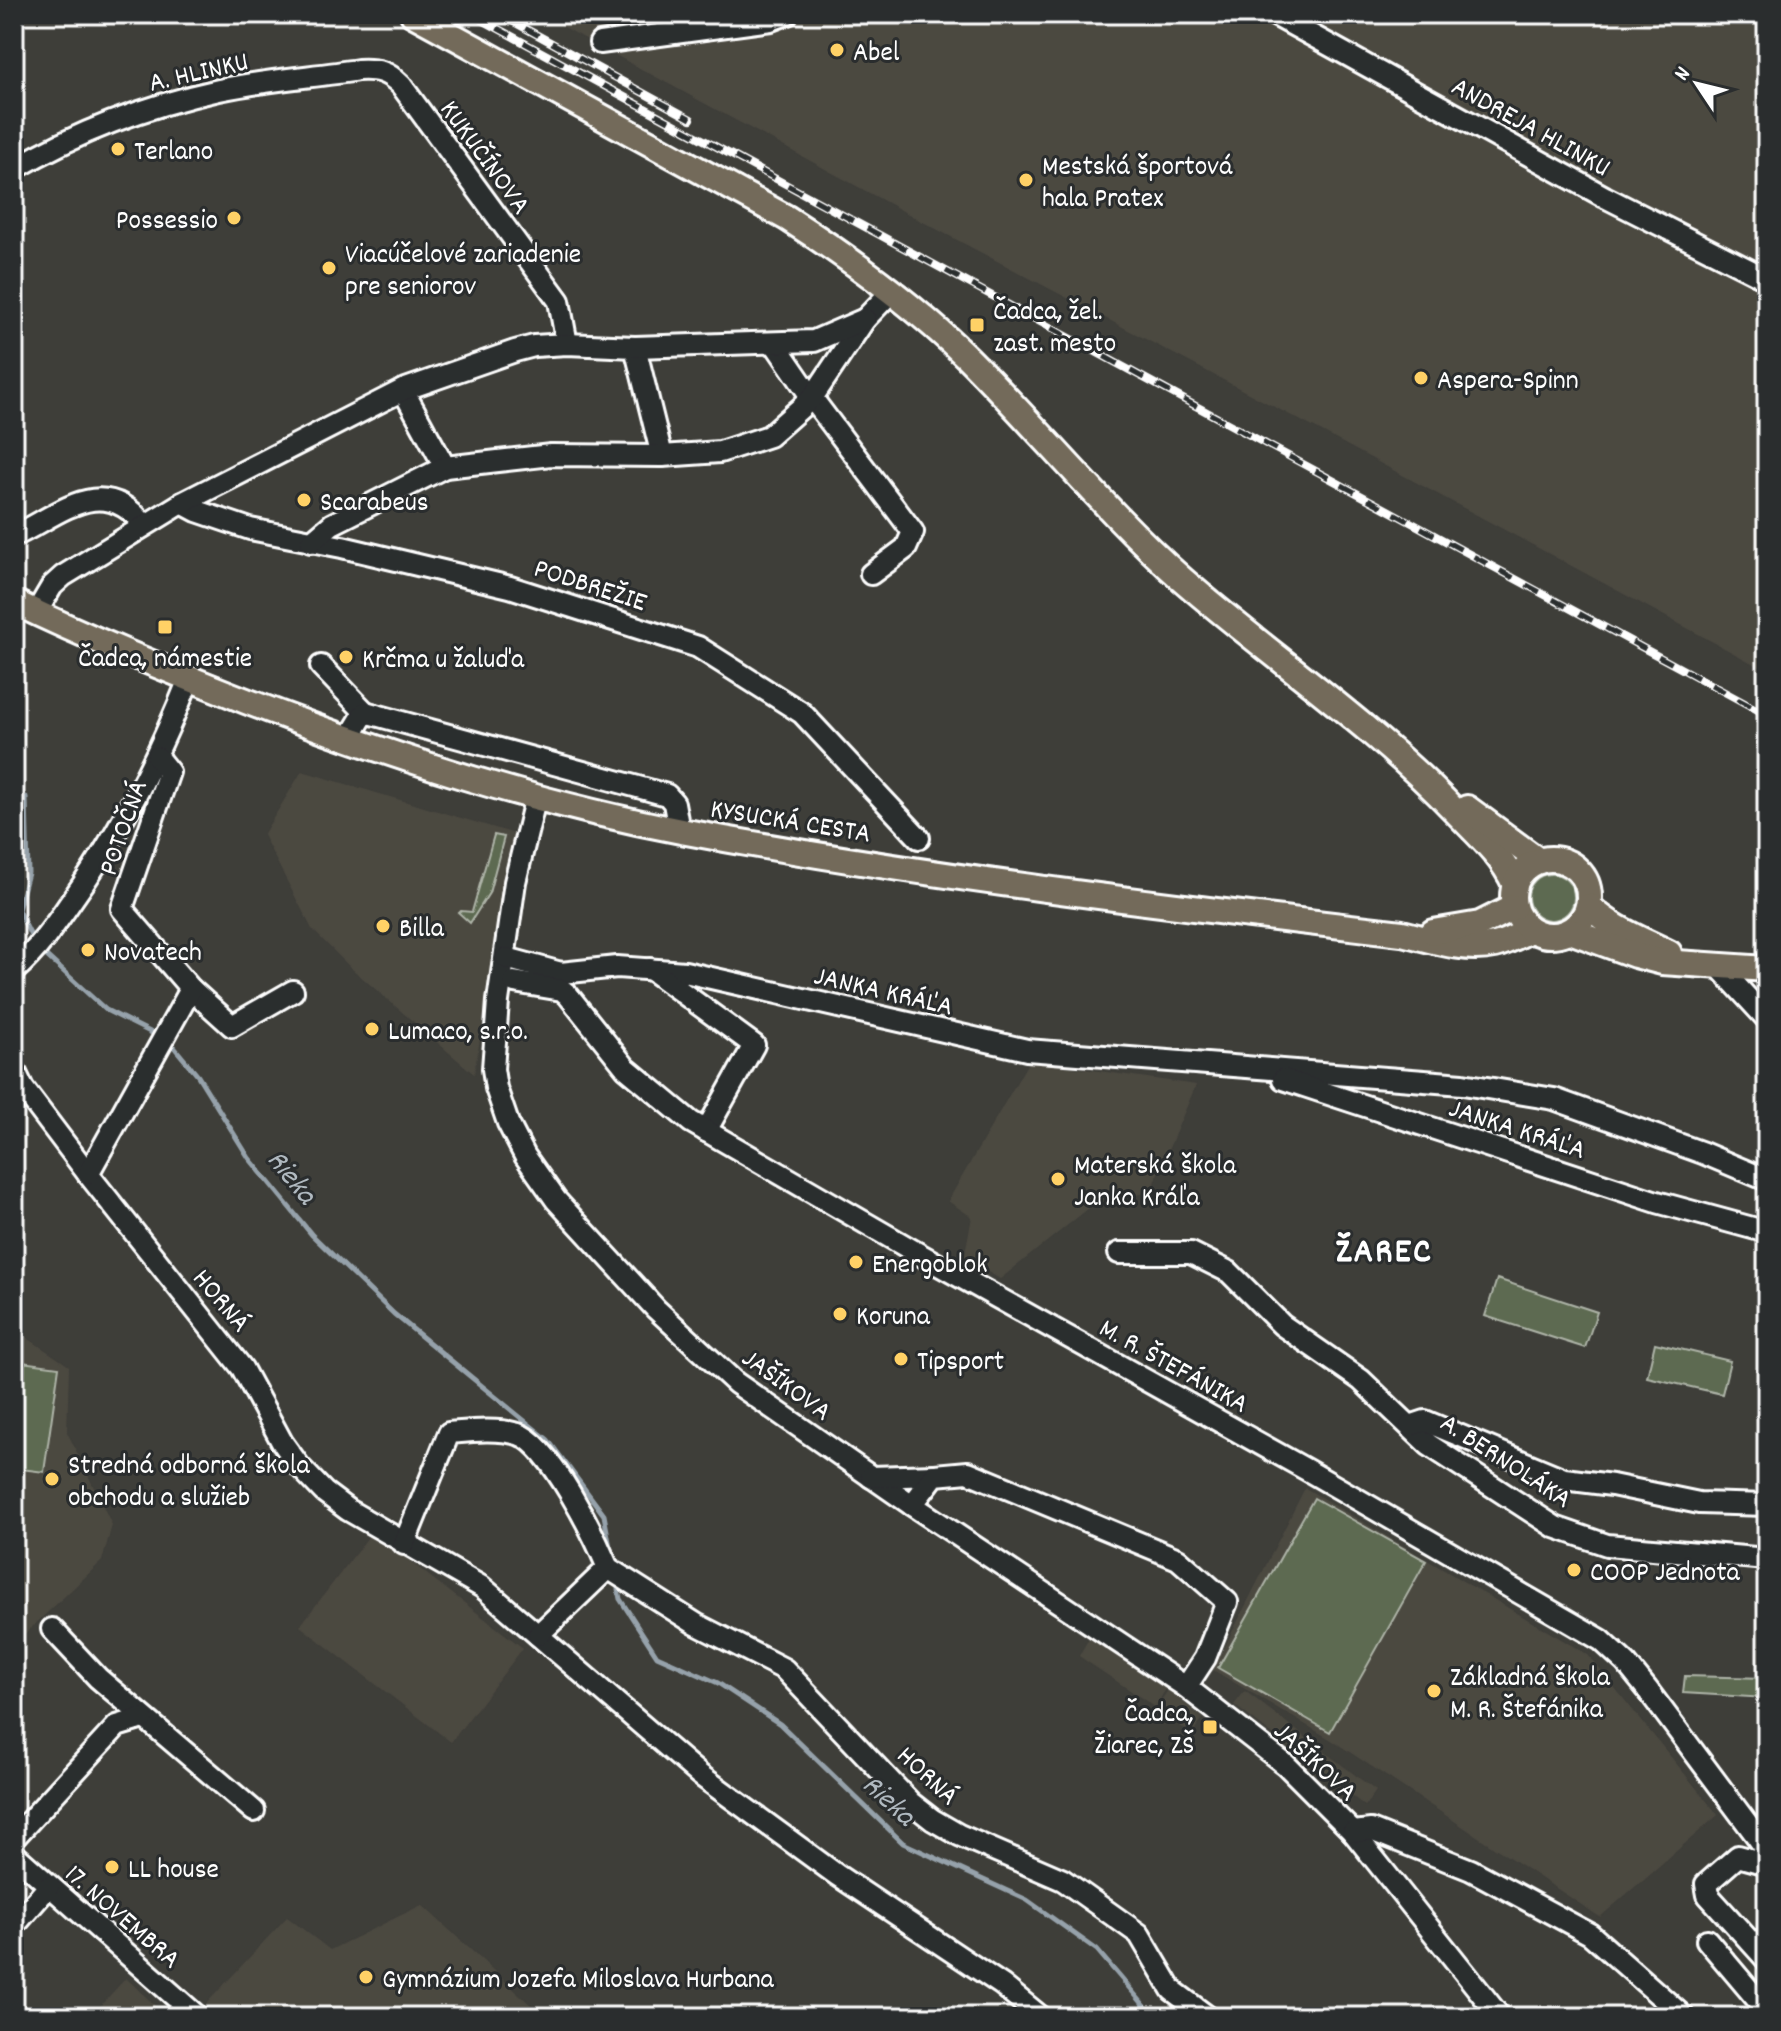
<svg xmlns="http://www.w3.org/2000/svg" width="1781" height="2031" font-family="Dekko,sans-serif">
<rect width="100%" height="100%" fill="#3e3e39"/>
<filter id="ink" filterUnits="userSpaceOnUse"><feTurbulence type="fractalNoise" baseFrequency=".0125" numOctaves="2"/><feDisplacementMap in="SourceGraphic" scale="16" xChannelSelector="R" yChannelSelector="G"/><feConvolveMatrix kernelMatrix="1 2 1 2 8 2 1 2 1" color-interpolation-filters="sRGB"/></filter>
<g filter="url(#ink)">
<!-- built -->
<g fill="#4c4941">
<polygon points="540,14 1767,14 1767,671 1313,427 923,222"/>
<polygon points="302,771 515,834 474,1074 351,968 312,929 263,835"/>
<polygon points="1029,1061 1196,1085 1150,1192 1094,1204 1000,1279 964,1258 972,1217 948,1201"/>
<polygon points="14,1329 69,1366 67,1432 112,1525 102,1561 14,1644"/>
<polygon points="1305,1488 1588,1655 1718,1815 1600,1917 1330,1739 1213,1670"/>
<polygon points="372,1532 523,1648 451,1742 300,1626"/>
<polygon points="1089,1638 1166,1689 1155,1707 1079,1656"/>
<polygon points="1168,1690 1203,1718 1192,1735 1156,1708"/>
<polygon points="1245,1691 1376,1791 1365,1806 1234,1705"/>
<polygon points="422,1905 544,2017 221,2017 206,2004 287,1917 330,1950"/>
<polygon points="126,1978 167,2017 90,2017"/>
</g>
<!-- green -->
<g fill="#5d6a51" stroke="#aeb4a8" stroke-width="2">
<polygon points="494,835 504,837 489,893 470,923 459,913 461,911 472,912"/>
<circle cx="1551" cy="897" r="23"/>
<polygon points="1497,1279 1597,1312 1585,1348 1485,1316"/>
<polygon points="1655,1343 1730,1361 1722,1394 1647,1377"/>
<polygon points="14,1361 59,1367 44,1472 14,1468"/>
<polygon points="1314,1498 1426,1561 1330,1732 1218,1668"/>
<polygon points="1685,1676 1767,1678 1767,1698 1683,1693"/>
</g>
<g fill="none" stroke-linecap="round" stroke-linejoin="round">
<!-- stream -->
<g stroke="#96a2ab" stroke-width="5">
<polyline points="26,797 28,873 18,910 34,942"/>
<polyline points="40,950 106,1010 160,1037"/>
<polyline points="169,1041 198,1076 249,1158 312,1235 394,1314 548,1440 604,1515 611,1553"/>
<polyline points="618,1589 620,1599 657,1656 718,1683 780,1724 903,1843 1027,1900 1097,1950 1154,2017"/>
</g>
<defs>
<g id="minor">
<polyline points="1273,14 1605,197 1767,279"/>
<polyline points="600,43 771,20 787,14"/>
<path d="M14 169C79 131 146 106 219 90 264 80 312 77 358 70 377 69 387 71 401 85L559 301 567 344"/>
<polyline points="775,344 812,398 913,532 906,548 871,574"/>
<polyline points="635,347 662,456"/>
<polyline points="403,390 445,467"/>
<polyline points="182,503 197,511 250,529 342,547 510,587 698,647 802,713 919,838"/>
<path d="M14 536C58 516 102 471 144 525"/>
<polyline points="311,542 332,524 445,467 551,455 662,456 720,452 769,436 812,398 865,319 892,291"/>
<polyline points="36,613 52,586 63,576 182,503 403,390 515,351 534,346 567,344 635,347 814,341 865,319"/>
<polyline points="321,666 365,712"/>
<polyline points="348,740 365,712 667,795 674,803 679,831"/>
<polyline points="536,796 515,882 498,1001 493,1069 496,1088 508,1123 525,1156 556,1200 656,1309 736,1383 912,1505 1186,1687 1286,1765 1353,1832 1500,2017"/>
<polyline points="506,958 561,973 617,967 685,972 1027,1050 1463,1084 1554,1099 1703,1153 1767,1180"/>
<polyline points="1719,967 1767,1019"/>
<polyline points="650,969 754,1045 706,1131"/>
<path d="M14 971C37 951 55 925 72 900 121 831 158 757 189 679"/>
<polyline points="514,982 562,990 568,995 626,1068 691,1122 912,1250 1307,1470 1601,1640 1626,1663 1647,1689 1767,1850"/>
<polyline points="191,989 232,1026 293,991"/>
<polyline points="14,1069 23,1088 88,1174 242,1368 282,1442 300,1467 324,1492 348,1510 482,1587 700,1775 837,1875 1002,1985 1041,2017"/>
<polyline points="1283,1079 1657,1202 1767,1232"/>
<polyline points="88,1174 191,989 122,909 169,772 157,757"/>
<polyline points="1119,1253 1191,1253 1229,1272 1282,1325 1361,1380 1429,1445 1555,1527 1607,1545 1767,1559"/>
<polyline points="1410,1426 1425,1421 1564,1479 1612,1485 1699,1503 1767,1505"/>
<polyline points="871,1477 935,1475"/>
<polyline points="912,1505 935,1475 968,1472 1178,1559 1227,1602 1205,1658 1186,1687"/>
<path d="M404 1544 449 1433C471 1431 496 1428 518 1434 550 1444 595 1537 608 1568"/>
<polyline points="52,1629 98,1678 254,1811"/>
<polyline points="538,1635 608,1568 696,1624 784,1669 910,1802 933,1820 959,1835 1063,1880 1139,1934 1172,1990 1208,2017"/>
<polyline points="1353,1832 1371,1830 1471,1870 1590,1934 1684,2017"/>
<polyline points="14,1838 117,1726 143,1718"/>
<polyline points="14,1854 198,2017"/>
<polyline points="1767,1864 1738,1856 1706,1884 1708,1895 1767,1960"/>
<polyline points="14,1926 49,1886"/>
<polyline points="1707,1940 1767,2011"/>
</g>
<g id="major">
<path d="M413 14 787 218C851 259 913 304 968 358 1041 431 1106 512 1183 580 1273 658 1372 724 1455 811 1478 835 1501 854 1515 885"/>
<path d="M14 602C90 639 168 670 246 701 387 755 533 803 681 831 920 876 1161 905 1402 933 1432 940 1465 952 1495 945 1507 942 1519 935 1530 930"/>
<polyline points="1467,808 1539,861"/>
<circle cx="1551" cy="897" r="38"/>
<path d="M1589 906C1611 928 1641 939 1669 953"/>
<polyline points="1570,931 1635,955 1662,962 1767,969"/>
<polyline points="1433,932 1480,924 1514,907"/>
</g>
</defs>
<!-- minor casing -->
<use href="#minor" stroke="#fff" stroke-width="26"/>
<!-- major casing -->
<use href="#major" stroke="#fff" stroke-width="30"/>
<!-- minor -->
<use href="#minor" stroke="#2a2d2e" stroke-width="20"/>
<!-- major -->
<use href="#major" stroke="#736b5a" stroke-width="24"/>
<defs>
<g id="rail">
<polyline points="471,14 1767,715"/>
<polyline points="499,14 691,119"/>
</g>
</defs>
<!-- rail casing -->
<use href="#rail" stroke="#fff" stroke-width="8"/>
<!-- rail -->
<use href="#rail" stroke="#2a2d2e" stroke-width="5" stroke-dasharray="15" stroke-linecap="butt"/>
</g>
</g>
<!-- markers -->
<g fill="#ffd166" stroke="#2a2d2e" stroke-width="3">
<circle cx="837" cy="50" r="8"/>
<circle cx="118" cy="149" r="8"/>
<circle cx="1026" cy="180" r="8"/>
<circle cx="234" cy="218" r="8"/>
<circle cx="329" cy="268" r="8"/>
<rect x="969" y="317" width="16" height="16" rx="4"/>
<circle cx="1421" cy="378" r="8"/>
<circle cx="304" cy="500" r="8"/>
<rect x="157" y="619" width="16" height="16" rx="4"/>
<circle cx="346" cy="657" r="8"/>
<circle cx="383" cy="926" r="8"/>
<circle cx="88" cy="950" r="8"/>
<circle cx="372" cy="1029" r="8"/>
<circle cx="1058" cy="1179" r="8"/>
<circle cx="856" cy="1262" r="8"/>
<circle cx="840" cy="1314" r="8"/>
<circle cx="901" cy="1359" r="8"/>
<circle cx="52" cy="1479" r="8"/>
<circle cx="1574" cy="1570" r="8"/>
<circle cx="1434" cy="1691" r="8"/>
<rect x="1202" y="1719" width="16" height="16" rx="4"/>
<circle cx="112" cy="1867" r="8"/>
<circle cx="366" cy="1977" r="8"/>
</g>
<g text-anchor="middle" stroke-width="6" stroke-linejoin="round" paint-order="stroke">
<!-- poi labels -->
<g font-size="28" fill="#fff" stroke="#2a2d2e" text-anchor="start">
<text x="853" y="60">Abel</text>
<text x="134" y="159">Terlano</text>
<text x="1042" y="174">Mestská športová<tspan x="1042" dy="32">hala Pratex</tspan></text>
<text x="218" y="228" text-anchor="end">Possessio</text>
<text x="345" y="262">Viacúčelové zariadenie<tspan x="345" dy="32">pre seniorov</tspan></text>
<text x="993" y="319">Čadca, žel.<tspan x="993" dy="32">zast. mesto</tspan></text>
<text x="1437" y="388">Aspera-Spinn</text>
<text x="320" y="510">Scarabeus</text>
<text x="165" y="666" text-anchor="middle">Čadca, námestie</text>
<text x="362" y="667">Krčma u žaluďa</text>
<text x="399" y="936">Billa</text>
<text x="104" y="960">Novatech</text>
<text x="388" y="1039">Lumaco, s.r.o.</text>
<text x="1074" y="1173">Materská škola<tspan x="1074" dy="32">Janka Kráľa</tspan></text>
<text x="872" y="1272">Energoblok</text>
<text x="856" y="1324">Koruna</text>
<text x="917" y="1369">Tipsport</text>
<text x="68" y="1473">Stredná odborná škola<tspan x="68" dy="32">obchodu a služieb</tspan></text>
<text x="1590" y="1580">COOP Jednota</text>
<text x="1450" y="1685">Základná škola<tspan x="1450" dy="32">M. R. Štefánika</tspan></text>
<text x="1194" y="1721" text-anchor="end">Čadca,<tspan x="1194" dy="32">Žiarec, ZŠ</tspan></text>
<text x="128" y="1877">LL house</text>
<text x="382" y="1987">Gymnázium Jozefa Miloslava Hurbana</text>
</g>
<!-- street labels -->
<g font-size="28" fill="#fff" stroke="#2a2d2e">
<text transform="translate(198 70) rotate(-13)" y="10">A. HLINKU</text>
<text transform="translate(1532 125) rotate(29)" y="10">ANDREJA HLINKU</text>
<text transform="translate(487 156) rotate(54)" y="10">KUKUČÍNOVA</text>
<text transform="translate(591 583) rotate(18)" y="10">PODBREŽIE</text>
<text transform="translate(791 819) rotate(9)" y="10">KYSUCKÁ CESTA</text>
<text transform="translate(121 827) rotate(-71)" y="10">POTOČNÁ</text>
<text transform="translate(884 989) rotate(13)" y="10">JANKA KRÁĽA</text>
<text transform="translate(1518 1127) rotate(18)" y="10">JANKA KRÁĽA</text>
<text transform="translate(223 1299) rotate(50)" y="10">HORNÁ</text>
<text transform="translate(1175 1364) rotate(29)" y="10">M. R. ŠTEFÁNIKA</text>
<text transform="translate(788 1383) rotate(36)" y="10">JAŠÍKOVA</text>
<text transform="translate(1507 1459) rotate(33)" y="10">A. BERNOLÁKA</text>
<text transform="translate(1317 1760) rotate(43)" y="10">JAŠÍKOVA</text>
<text transform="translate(929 1774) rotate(43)" y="10">HORNÁ</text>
<text transform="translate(124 1915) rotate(41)" y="10">17. NOVEMBRA</text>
</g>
<!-- water labels -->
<g font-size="30" font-style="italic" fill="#b0b9c0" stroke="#2a2d2e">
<text transform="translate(293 1176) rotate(51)" y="10">Rieka</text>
<text transform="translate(890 1799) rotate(43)" y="10">Rieka</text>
</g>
<!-- district labels -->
<g font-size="36" font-weight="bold" letter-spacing="2" fill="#fff" stroke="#2a2d2e">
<text x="1384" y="1261">ŽAREC</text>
</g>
</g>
<!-- margin -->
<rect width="1781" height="2031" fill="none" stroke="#2a2d2e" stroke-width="48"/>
<rect x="24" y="24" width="1733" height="1983" fill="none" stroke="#fff" stroke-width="3" filter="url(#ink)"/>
<!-- north arrow -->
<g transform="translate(1697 84) rotate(305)" stroke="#2a2d2e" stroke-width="6" paint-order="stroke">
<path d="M0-6L14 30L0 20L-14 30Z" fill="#ffffff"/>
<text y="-12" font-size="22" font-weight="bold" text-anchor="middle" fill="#ffffff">N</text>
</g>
</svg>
